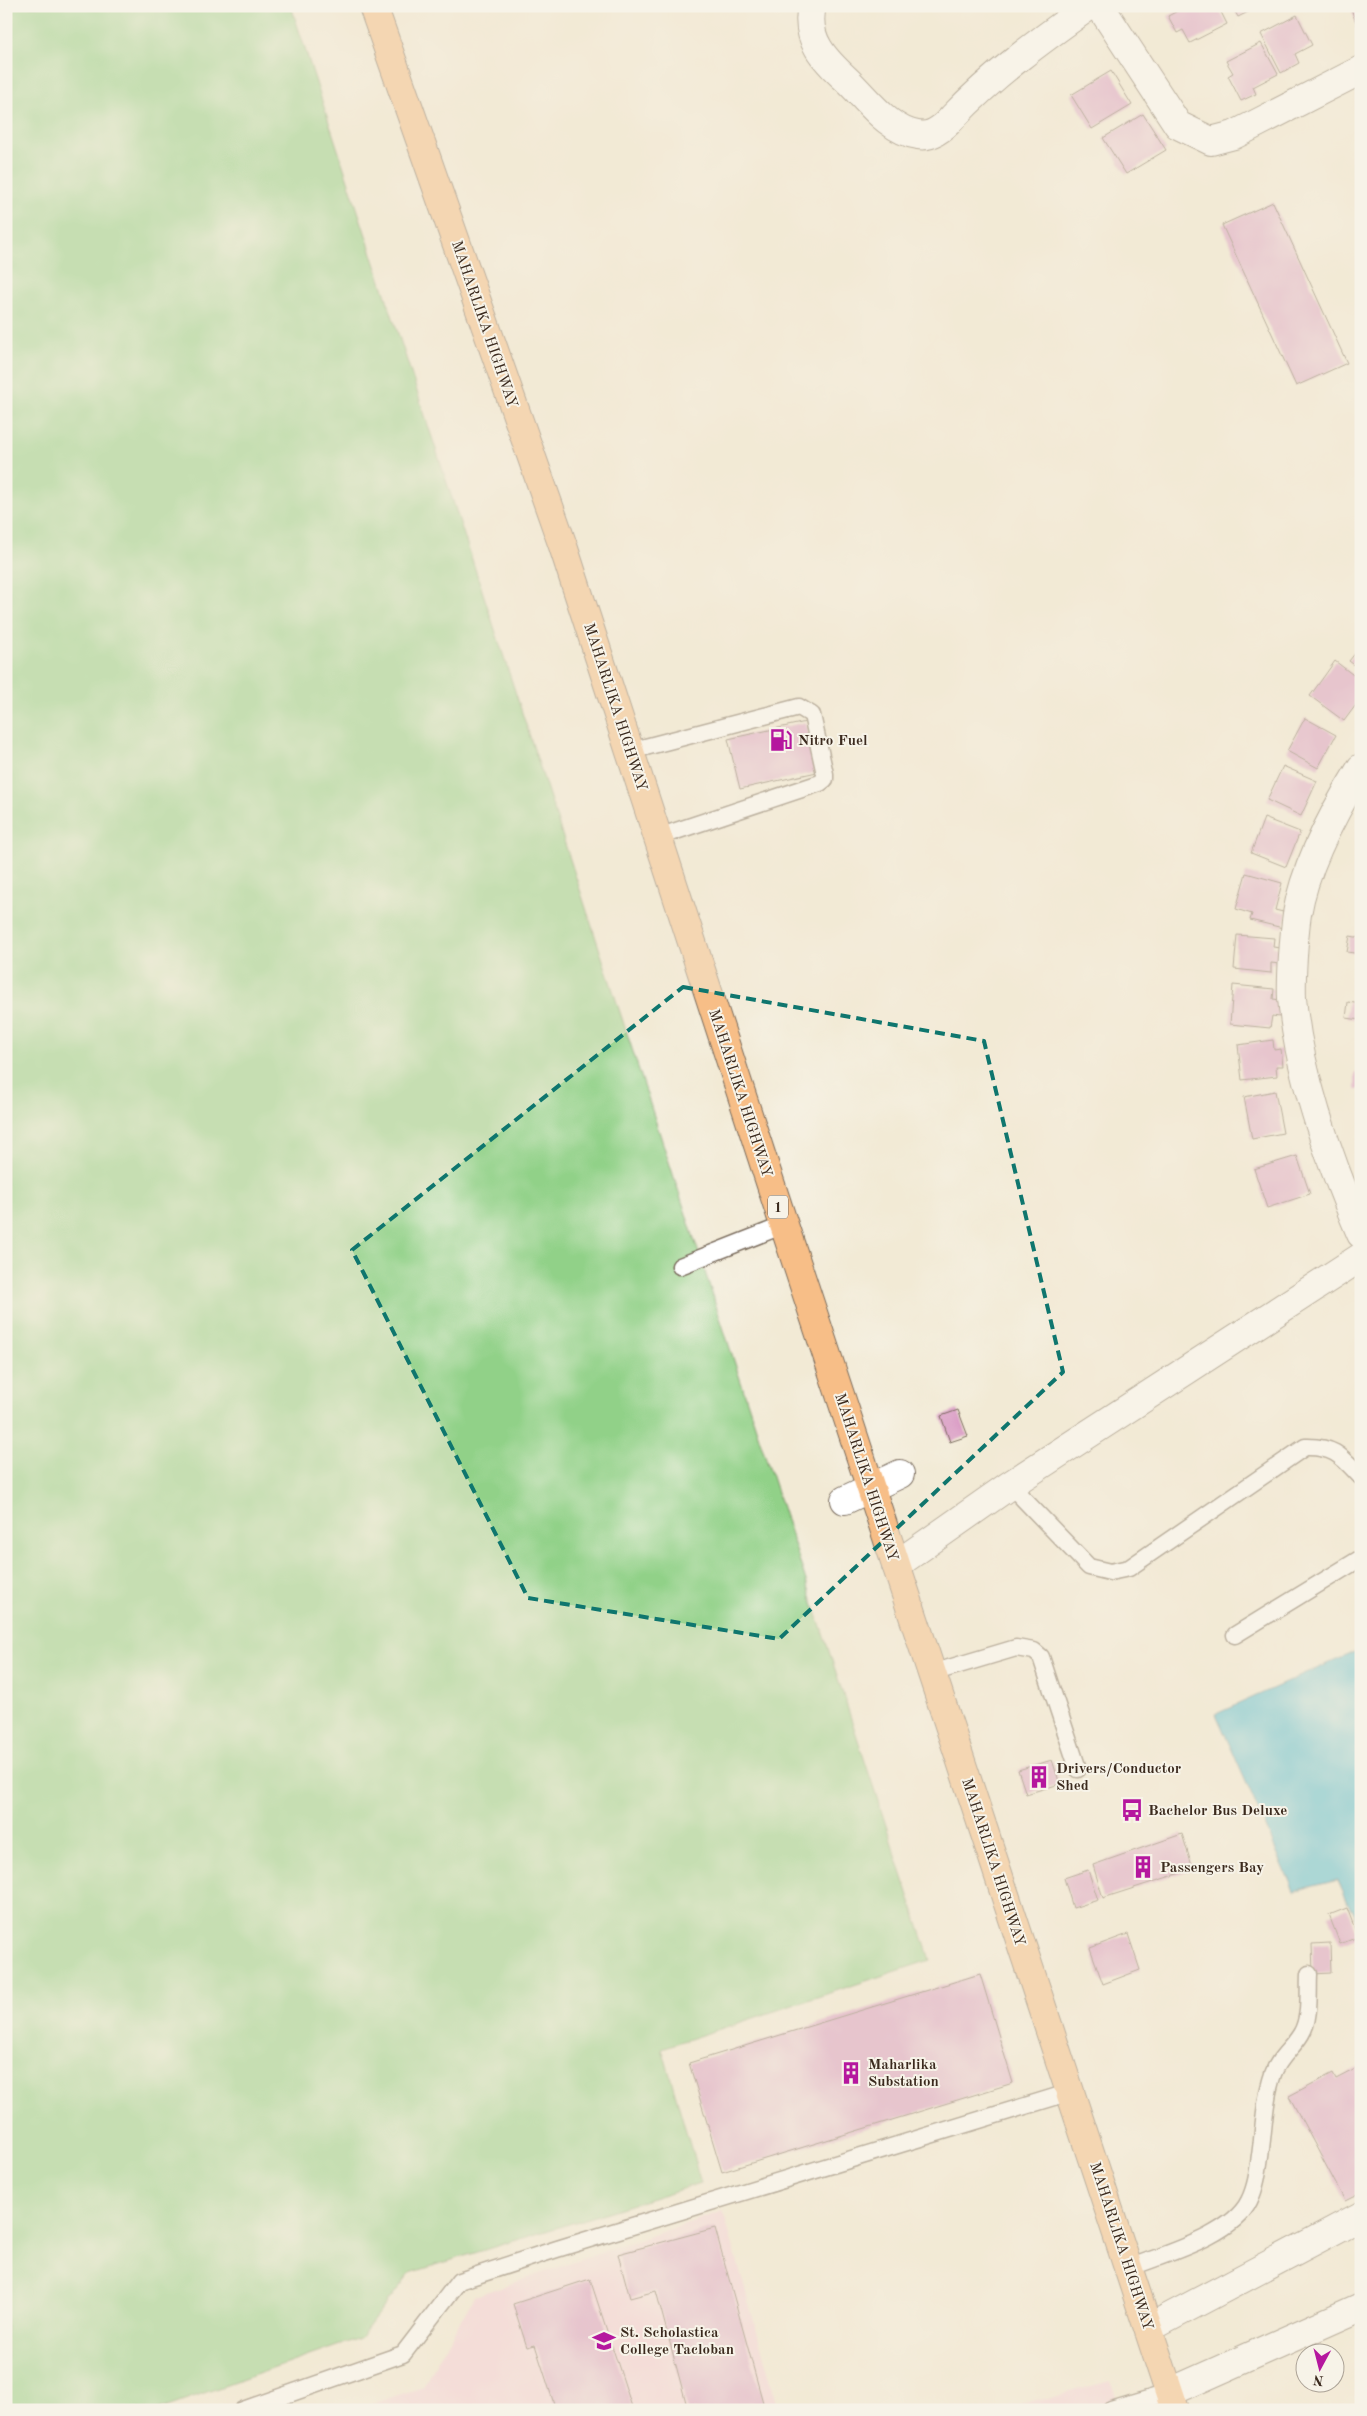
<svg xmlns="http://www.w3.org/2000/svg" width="1367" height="2416" font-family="'Old Standard TT',serif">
<rect width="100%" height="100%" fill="#f7f3e8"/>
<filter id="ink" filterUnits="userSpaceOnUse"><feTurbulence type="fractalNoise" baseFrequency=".02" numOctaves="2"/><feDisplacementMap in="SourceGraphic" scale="10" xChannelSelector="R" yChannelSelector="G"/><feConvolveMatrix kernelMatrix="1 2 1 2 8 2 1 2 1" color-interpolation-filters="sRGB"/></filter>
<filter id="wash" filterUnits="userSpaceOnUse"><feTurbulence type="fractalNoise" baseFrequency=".0096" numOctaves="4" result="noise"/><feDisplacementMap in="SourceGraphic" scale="20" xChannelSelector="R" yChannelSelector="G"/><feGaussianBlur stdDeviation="1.12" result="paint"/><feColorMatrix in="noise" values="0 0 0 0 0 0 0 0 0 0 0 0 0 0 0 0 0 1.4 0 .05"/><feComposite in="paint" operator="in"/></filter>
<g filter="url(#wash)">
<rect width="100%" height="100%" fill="#f2ead5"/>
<!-- built -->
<g fill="#f5cfdb">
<polygon points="723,2211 779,2410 352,2410 423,2387 474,2296"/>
<polygon points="1110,2381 1121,2410 1002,2410"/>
</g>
<!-- green -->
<polygon fill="#91d188" stroke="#667e53" points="6,6 291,6 930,1960 662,2048 701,2183 410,2273 360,2338 156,2410 6,2410"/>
<!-- water -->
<polygon fill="#58c0d5" stroke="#4a757a" points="1361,1649 1361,1931 1338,1880 1294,1891 1216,1714"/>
<g id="blocks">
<!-- building -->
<g fill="#d999c4">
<polygon points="1187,6 1218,6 1227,24 1190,43 1183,30 1177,33 1168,16"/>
<polygon points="1232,6 1260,6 1238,17"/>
<polygon points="1350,6 1361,6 1361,23 1357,25"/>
<polygon points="1297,15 1312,45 1295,54 1299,63 1281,73 1261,34"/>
<polygon points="1261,43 1278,74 1253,87 1256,94 1241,101 1228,76 1233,73 1226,61"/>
<polygon points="1111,71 1132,105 1092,129 1071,95"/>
<polygon points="1143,114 1166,150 1126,174 1103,138"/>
<polygon points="1273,202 1347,363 1296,386 1222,225"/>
<polygon points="1361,646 1361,670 1349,661"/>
<polygon points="1335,661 1361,681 1361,698 1344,721 1310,696"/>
<polygon points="1305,718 1336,735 1318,768 1287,751"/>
<polygon points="806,722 817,772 740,789 728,739"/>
<polygon points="1283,766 1317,781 1301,816 1267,800"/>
<polygon points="1264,818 1300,832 1286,867 1251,853"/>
<polygon points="1246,873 1282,883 1275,910 1287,913 1283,928 1250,920 1252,914 1236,909"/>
<polygon points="1237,935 1274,938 1273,947 1281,948 1280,964 1271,963 1271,973 1234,969"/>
<polygon points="1350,936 1361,938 1361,954 1347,952"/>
<polygon points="1233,985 1274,989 1273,999 1281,1000 1280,1017 1272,1016 1270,1028 1230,1024"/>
<polygon points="1348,1002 1361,1004 1361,1020 1346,1018"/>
<polygon points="1273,1040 1274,1050 1281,1049 1283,1066 1276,1066 1277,1076 1242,1080 1238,1045"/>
<rect x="1355" y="1073" width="6" height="16"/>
<polygon points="1275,1091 1283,1133 1252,1139 1244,1097"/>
<polygon points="1297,1156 1310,1194 1267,1208 1254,1169"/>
<polygon points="958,1410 968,1436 950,1442 941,1416"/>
<polygon points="1052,1760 1060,1784 1026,1794 1018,1770"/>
<polygon points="1182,1834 1193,1869 1103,1898 1093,1865"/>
<polygon points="1088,1870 1098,1900 1073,1908 1064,1878"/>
<polygon points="1347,1908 1358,1937 1340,1944 1329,1915"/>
<polygon points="1128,1934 1140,1970 1103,1984 1090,1948"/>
<polygon points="1330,1943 1331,1973 1313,1974 1312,1944"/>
<polygon points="980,1974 1013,2083 722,2172 689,2063"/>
<polygon points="1361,2066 1361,2193 1345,2201 1289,2096 1333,2073 1336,2079"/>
<polygon points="715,2228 765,2410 688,2410 656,2291 630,2298 618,2254"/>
<polygon points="590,2279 633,2410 556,2410 535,2345 527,2347 513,2304"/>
</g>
</g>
</g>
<g filter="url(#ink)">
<use href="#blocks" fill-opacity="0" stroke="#7b6d5e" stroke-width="1"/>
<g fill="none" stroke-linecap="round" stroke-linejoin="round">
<defs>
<g id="lane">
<polyline points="630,751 799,707 812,715 825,774 825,779 820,783 658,837"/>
<polyline points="680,1266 784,1225"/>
<path d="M1010 1485 1089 1567 1110 1572 1129 1568 1305 1447C1335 1446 1342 1457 1361 1477"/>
<polyline points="1235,1635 1361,1558"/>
<polyline points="932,1673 1016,1648 1034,1651 1041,1657 1078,1769"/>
<path d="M1129 2268C1164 2254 1232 2236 1249 2201 1256 2187 1258 2171 1260 2156 1264 2129 1264 2100 1273 2074 1279 2057 1292 2049 1301 2034 1311 2018 1308 1992 1309 1974"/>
<polyline points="243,2410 403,2354 459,2281 557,2249 1071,2092"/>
<polyline points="1111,2410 1168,2393"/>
</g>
<g id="street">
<path d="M812 6C804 39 825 60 847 80 867 99 889 131 918 135 932 138 945 126 953 117 994 74 1041 40 1089 6"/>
<polyline points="1100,6 1178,125 1211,141 1234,135 1361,70"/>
<path d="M1361 768C1335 810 1305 865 1297 914 1294 934 1291 978 1292 998 1299 1077 1330 1162 1361 1234"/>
<polyline points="845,1500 900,1474"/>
<polyline points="896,1565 1010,1485 1361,1257"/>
<polyline points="1149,2328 1361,2216"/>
<polyline points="1168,2393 1361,2307"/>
</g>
<polyline id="highway" points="373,6 563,546 784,1225 1175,2410"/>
</defs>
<!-- lane casing -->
<use href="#lane" stroke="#7b6d5e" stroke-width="19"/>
<!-- street casing -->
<use href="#street" stroke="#7b6d5e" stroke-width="30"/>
<!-- highway casing -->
<use href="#highway" stroke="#7b6d5e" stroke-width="30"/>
<!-- lane -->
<use href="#lane" stroke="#fff" stroke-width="16"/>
<!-- street -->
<use href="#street" stroke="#fff" stroke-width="28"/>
<!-- highway -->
<use href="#highway" stroke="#f7be87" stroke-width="28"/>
</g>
</g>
<!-- marked area -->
<path d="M0 0H1367V2416H0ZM683 987 984 1041 1063 1372 779 1639 528 1598 352 1250Z" fill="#f2ead5" fill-opacity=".55" fill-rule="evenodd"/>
<path fill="none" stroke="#0f766e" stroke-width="4" stroke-dasharray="10 6" stroke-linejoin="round" d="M683 987 984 1041 1063 1372 779 1639 528 1598 352 1250Z"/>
<!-- icons -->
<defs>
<symbol id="fuel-bare" viewBox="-9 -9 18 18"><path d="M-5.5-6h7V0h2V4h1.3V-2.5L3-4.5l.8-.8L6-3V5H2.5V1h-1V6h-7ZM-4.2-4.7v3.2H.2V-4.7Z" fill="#b5179e" stroke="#f7f3e8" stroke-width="2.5" paint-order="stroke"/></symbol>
<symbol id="building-bare" viewBox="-9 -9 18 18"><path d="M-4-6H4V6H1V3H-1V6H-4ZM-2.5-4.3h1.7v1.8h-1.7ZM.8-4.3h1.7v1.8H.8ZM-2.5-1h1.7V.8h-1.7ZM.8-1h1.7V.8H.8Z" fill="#b5179e" stroke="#f7f3e8" stroke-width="2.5" paint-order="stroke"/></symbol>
<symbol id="bus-bare" viewBox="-9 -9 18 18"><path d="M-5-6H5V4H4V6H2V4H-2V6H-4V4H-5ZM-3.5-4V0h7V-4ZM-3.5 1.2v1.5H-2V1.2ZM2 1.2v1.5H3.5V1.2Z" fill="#b5179e" stroke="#f7f3e8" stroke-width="2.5" paint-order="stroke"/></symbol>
<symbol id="school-bare" viewBox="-9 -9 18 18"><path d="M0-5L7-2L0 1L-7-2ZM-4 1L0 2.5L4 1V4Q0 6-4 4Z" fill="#b5179e" stroke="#f7f3e8" stroke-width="2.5" paint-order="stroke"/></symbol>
</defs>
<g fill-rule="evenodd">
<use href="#fuel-bare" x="765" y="724" width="32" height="32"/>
<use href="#building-bare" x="1023" y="1761" width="32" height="32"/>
<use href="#bus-bare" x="1116" y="1794" width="32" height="32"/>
<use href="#building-bare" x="1127" y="1851" width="32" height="32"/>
<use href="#building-bare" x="835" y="2057" width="32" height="32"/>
<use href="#school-bare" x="588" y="2325" width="32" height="32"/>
</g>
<g text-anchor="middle" stroke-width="4" stroke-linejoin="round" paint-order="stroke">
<!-- shield labels -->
<rect fill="#f7f3e8" stroke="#73665b" stroke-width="1" x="768" y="1195.5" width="20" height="23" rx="4"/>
<g font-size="14" font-weight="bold" fill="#3b2a1e">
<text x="778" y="1212">1</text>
</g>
<!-- street labels -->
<g font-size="15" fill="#3b2a1e" stroke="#f7f3e8">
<text transform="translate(485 324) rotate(71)" y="5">MAHARLIKA HIGHWAY</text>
<text transform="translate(616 707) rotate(72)" y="5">MAHARLIKA HIGHWAY</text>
<text transform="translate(741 1093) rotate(72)" y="5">MAHARLIKA HIGHWAY</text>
<text transform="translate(867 1477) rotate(72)" y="5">MAHARLIKA HIGHWAY</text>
<text transform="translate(994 1862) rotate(72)" y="5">MAHARLIKA HIGHWAY</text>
<text transform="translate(1122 2246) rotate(72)" y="5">MAHARLIKA HIGHWAY</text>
</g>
<!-- poi labels -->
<g font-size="15" font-weight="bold" fill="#3b2a1e" stroke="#f7f3e8" text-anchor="start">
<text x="798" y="745">Nitro Fuel</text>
<text x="1056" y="1773">Drivers/Conductor<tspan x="1056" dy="17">Shed</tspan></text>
<text x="1148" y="1815">Bachelor Bus Deluxe</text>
<text x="1160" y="1872">Passengers Bay</text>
<text x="868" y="2069">Maharlika<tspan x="868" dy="17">Substation</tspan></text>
<text x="620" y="2337">St. Scholastica<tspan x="620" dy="17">College Tacloban</tspan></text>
</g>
</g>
<!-- margin -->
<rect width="1367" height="2416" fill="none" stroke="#f7f3e8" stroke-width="25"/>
<!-- north arrow -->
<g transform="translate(1320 2368) rotate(187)"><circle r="24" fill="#f7f3e8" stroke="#aca397"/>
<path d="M0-4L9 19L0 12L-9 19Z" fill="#b5179e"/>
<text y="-8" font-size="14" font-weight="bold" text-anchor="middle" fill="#3b2a1e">N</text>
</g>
</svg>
